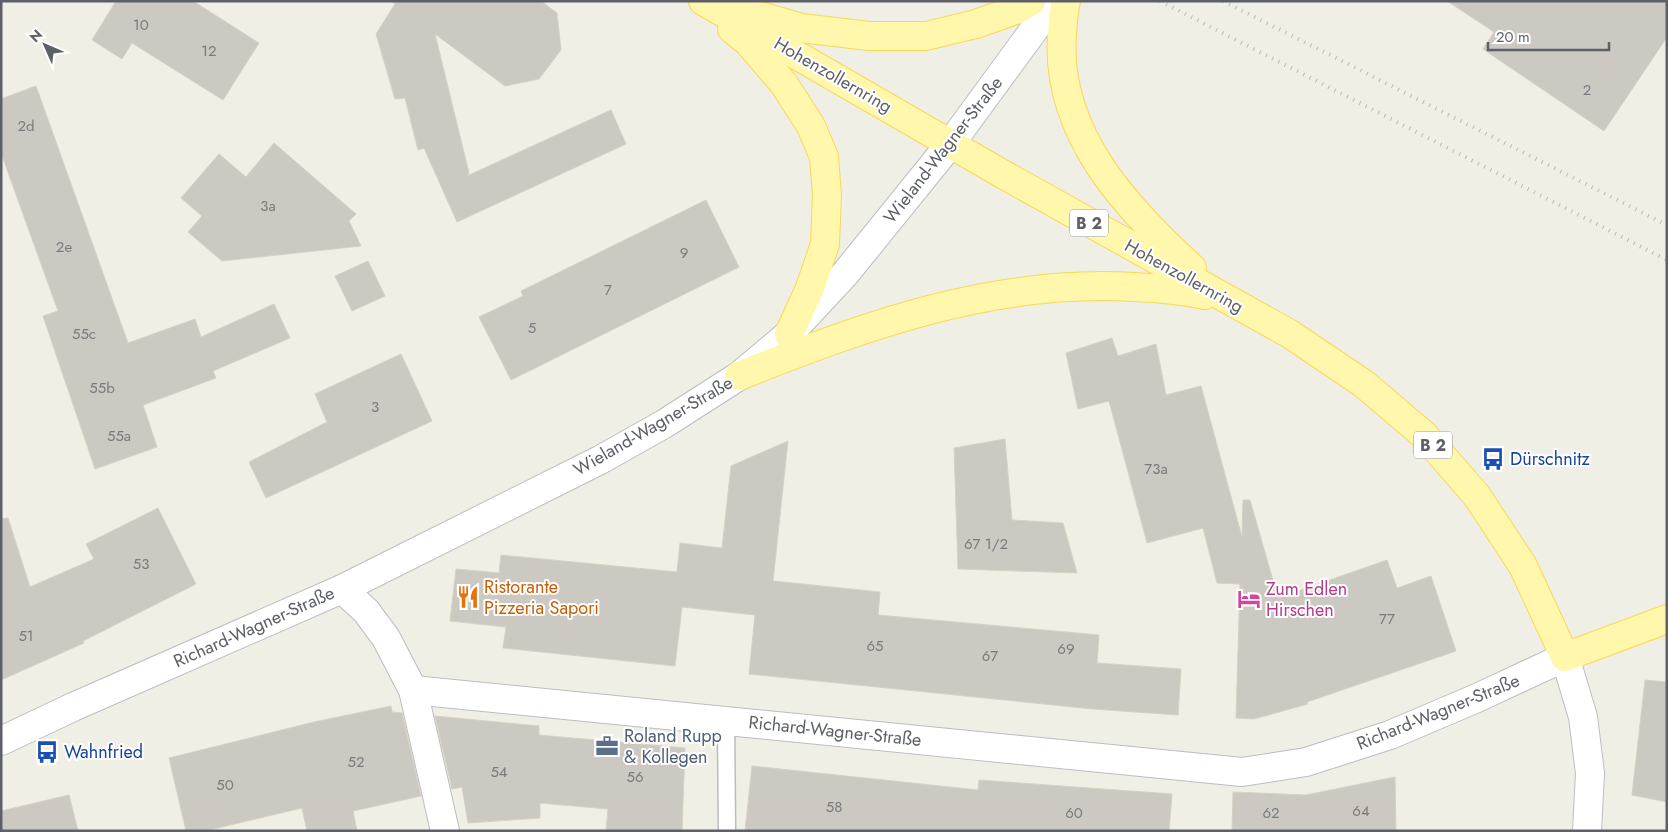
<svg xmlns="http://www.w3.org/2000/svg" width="1668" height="832" font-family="Jost,sans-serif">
<rect width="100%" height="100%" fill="#f0efe5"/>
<!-- building -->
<g fill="#ccc9c2" stroke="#d6d1c3">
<polygon points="116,1 193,1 259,43 223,100 132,43 122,59 92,40"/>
<polygon points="391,1 541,1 557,13 561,50 539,79 505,86 435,34 469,173 467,176 611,110 626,144 457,222 424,148 418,150 405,98 395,99 376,34 395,4"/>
<polygon points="1447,1 1667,1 1667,37 1604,131 1483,49 1494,32"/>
<polygon points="36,86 128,343 195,319 201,337 274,304 290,338 213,371 216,378 143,405 157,447 95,469 43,316 58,311 1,153 1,99"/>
<polygon points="274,143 356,214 349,221 361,246 222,261 188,232 202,216 181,198 219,154 246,177"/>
<polygon points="706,200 739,267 511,380 479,317 523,296 521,291"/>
<polygon points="368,261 385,296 352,311 335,276"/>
<polygon points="1112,338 1118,356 1156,344 1166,395 1201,386 1242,537 1243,500 1250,500 1278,598 1387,560 1397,588 1431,576 1456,651 1307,702 1308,704 1254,719 1236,718 1240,584 1217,583 1203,528 1147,543 1109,401 1078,409 1066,353"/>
<polygon points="401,354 432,421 266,498 249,462 327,422 315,394"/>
<polygon points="1005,439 1012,520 1063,523 1077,573 958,569 954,448"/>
<polygon points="788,441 773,581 880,592 878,615 1099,635 1097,663 1181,669 1178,715 1093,709 749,674 755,615 682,607 675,666 503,648 506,627 450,621 456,569 499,573 501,555 677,572 680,543 722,548 731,466"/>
<polygon points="158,508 196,584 83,641 84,643 1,680 1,519 8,518 30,587 94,559 86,544"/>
<polygon points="1645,680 1667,682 1667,802 1632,795"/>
<polygon points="391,706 392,712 402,713 421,796 353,811 357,831 307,831 302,808 205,831 186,831 169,758 314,722"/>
<polygon points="435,716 539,726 539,735 685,748 682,831 606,831 608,809 540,803 540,818 468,823 462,787 452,789"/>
<polygon points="752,766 978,790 979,780 1172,794 1169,831 745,831"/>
<polygon points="1395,777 1396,831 1232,831 1233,792 1306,795"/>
<polygon points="69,795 78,831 1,831 1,811"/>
</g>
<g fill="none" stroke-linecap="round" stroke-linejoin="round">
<defs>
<polyline id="service" points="726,721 727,831"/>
<g id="minor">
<polyline points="342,589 366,611 386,638 413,690 445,831"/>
<polyline points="413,690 1242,772 1306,762 1390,735 1477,698 1565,657"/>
<polyline points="1,741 73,707 342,589 600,460 664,424 739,376 789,334 845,274 951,143"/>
</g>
<g id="secondary">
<polyline points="951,143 1055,1"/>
<polyline points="1565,657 1583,717 1590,773 1587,831"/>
</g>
<g id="primary">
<polyline points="703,1 1006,176 1290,334 1364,384 1424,435 1477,496 1523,566 1565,657 1667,619"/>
<path d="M1066 1C1063 13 1063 24 1062 35 1055 132 1125 207 1192 268"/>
<polyline points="740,10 801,28 869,36 926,36 976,24 1018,9 1031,1"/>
<polyline points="732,29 748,42 784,84 811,126 824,157 827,195 825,244 810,288 789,334"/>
<path d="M739 376C867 325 993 279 1134 287 1158 288 1181 290 1205 295"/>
</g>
</defs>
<!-- service casing -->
<use href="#service" stroke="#babdc2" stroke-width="19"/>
<!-- minor casing -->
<use href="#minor" stroke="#babdc2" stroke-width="30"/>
<!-- secondary casing -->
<use href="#secondary" stroke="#bbbec4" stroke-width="30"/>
<!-- primary casing -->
<use href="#primary" stroke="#fbd754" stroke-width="30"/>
<!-- service -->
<use href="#service" stroke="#fff" stroke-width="16"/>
<!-- minor -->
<use href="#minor" stroke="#fff" stroke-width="28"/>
<!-- secondary -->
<use href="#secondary" stroke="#fff" stroke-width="28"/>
<!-- primary -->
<use href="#primary" stroke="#fff7ac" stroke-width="28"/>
<!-- rail -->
<g stroke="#b8b9ba" stroke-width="4" stroke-dasharray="1 6" stroke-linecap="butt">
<polyline points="1160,1 1667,260"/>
<polyline points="1223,1 1667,225"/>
</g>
</g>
<!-- icons -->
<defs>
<symbol id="bus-bare" viewBox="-9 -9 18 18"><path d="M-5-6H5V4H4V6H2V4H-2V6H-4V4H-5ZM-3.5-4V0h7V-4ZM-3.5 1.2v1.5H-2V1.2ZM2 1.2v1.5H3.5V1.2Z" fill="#1a4fb4" stroke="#fff" stroke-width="2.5" paint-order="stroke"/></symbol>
<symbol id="restaurant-bare" viewBox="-9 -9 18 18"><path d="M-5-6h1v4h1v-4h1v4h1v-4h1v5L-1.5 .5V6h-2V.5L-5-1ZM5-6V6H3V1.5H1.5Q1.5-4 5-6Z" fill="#e8710a" stroke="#fff" stroke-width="2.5" paint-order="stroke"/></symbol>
<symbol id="hotel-bare" viewBox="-9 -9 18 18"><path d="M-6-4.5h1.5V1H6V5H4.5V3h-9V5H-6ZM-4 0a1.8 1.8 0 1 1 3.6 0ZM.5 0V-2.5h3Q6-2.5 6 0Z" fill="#d1479c" stroke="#fff" stroke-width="2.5" paint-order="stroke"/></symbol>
<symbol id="office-bare" viewBox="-9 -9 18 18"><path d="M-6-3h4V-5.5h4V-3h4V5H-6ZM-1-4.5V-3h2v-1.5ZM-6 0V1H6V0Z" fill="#5c6f8a" stroke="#fff" stroke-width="2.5" paint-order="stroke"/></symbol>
</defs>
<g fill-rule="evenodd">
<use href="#bus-bare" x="1477" y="443" width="32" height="32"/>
<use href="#restaurant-bare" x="452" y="581" width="32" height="32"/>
<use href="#hotel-bare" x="1233" y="583" width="32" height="32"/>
<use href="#office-bare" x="591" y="730" width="32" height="32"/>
<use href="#bus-bare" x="31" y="736" width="32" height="32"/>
</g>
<g text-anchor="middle" stroke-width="4" stroke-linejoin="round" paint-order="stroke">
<!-- number labels -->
<g font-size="15" fill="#797b7e">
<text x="141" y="30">10</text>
<text x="209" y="56">12</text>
<text x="1587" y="95">2</text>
<text x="26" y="131">2d</text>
<text x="268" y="211">3a</text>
<text x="64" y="252">2e</text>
<text x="684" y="258">9</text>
<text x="608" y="295">7</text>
<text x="532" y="333">5</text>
<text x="84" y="339">55c</text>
<text x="102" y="393">55b</text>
<text x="375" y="412">3</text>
<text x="119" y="441">55a</text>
<text x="1156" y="474">73a</text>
<text x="986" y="549">67 1/2</text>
<text x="141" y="569">53</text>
<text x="1387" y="624">77</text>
<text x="26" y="641">51</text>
<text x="875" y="651">65</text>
<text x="1066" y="654">69</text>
<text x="990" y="661">67</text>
<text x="356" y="767">52</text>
<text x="499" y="777">54</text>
<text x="635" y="782">56</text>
<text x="225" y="790">50</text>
<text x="834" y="812">58</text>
<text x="1361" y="816">64</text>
<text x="1074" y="818">60</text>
<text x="1271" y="818">62</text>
</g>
<!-- shield labels -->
<g fill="#fff" stroke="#8e9095" stroke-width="1">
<rect x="1070" y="209.5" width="38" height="27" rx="4"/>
<rect x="1414" y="431.5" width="38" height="27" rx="4"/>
</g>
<g font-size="16" font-weight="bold" fill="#5d6167">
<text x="1089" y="229">B 2</text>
<text x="1433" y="451">B 2</text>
</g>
<!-- street labels -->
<g font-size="18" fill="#5d6167" stroke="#fff">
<text transform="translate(833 75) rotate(30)" y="6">Hohenzollernring</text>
<text transform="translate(943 150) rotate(-52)" y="6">Wieland-Wagner-Straße</text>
<text transform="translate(1184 276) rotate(29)" y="6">Hohenzollernring</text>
<text transform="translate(653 426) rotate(-30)" y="6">Wieland-Wagner-Straße</text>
<text transform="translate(254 627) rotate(-24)" y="6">Richard-Wagner-Straße</text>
<text transform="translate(1438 712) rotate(-22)" y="6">Richard-Wagner-Straße</text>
<text transform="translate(835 731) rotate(6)" y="6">Richard-Wagner-Straße</text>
</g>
<!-- transit labels -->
<g font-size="18" fill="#164399" stroke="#fff" text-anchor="start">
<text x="1510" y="465">Dürschnitz</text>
<text x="64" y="758">Wahnfried</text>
</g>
<!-- food labels -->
<g font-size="18" fill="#c56008" stroke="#fff" text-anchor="start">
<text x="484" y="593">Ristorante<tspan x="484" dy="21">Pizzeria Sapori</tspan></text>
</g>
<!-- hotel labels -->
<g font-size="18" fill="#b23c85" stroke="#fff" text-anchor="start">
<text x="1266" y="595">Zum Edlen<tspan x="1266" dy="21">Hirschen</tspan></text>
</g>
<!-- service labels -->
<g font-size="18" fill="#4e5e75" stroke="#fff" text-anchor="start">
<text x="624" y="742">Roland Rupp<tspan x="624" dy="21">&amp; Kollegen</tspan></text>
</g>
</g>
<!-- border -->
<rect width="1668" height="832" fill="none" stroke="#5d6167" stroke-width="5"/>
<!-- north arrow -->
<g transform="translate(45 45) rotate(315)" stroke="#ffffff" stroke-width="4" paint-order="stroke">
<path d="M0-4L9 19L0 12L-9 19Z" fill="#5d6167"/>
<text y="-8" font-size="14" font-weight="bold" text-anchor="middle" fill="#5d6167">N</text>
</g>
<!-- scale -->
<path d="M1488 42v8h121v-8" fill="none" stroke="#5d6167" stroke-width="2.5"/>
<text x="1496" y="42" font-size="15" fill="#5d6167" stroke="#ffffff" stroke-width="4" paint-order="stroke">20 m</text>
</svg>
